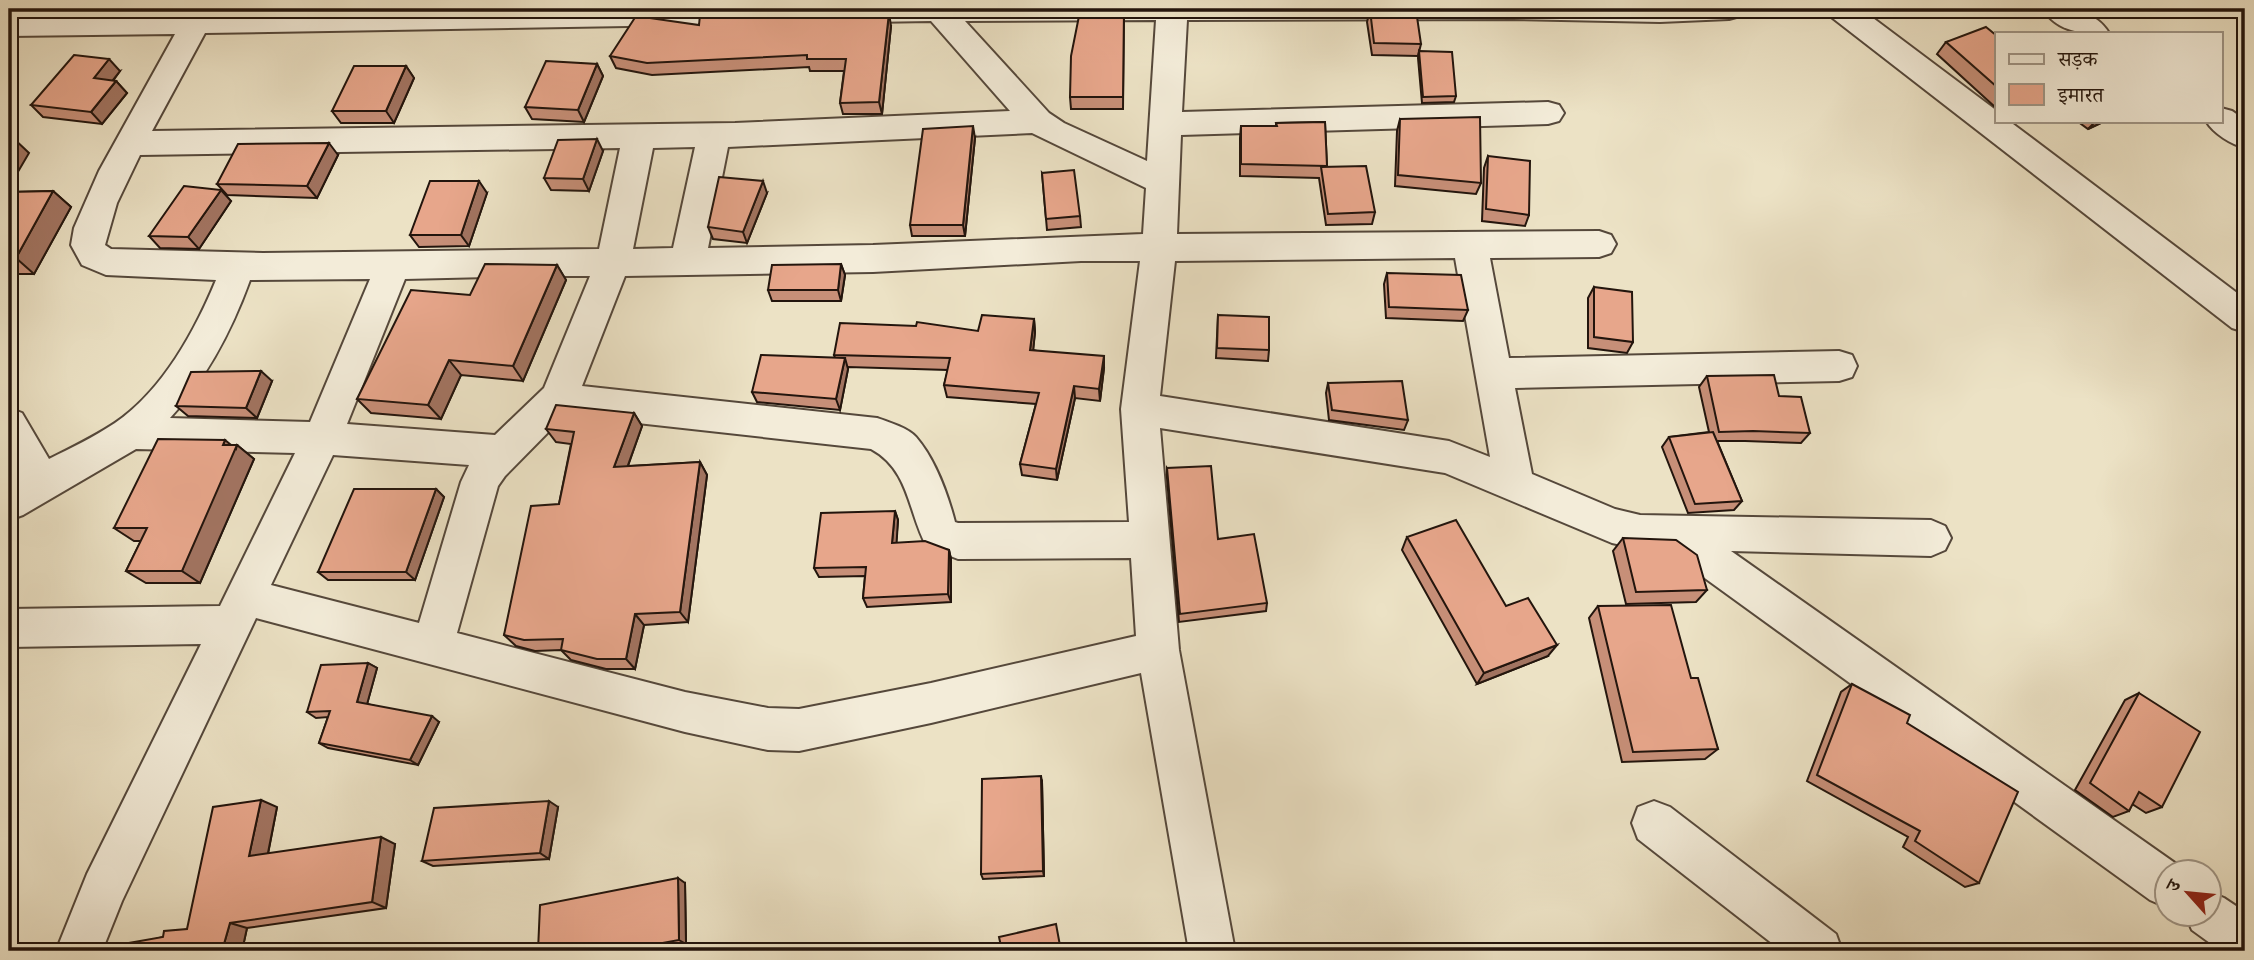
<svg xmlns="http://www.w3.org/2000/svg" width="2254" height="960" font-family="'Gentium Book Plus','Noto Serif Devanagari',serif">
<rect width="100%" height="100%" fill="#ece2c5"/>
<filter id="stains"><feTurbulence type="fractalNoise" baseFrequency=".00286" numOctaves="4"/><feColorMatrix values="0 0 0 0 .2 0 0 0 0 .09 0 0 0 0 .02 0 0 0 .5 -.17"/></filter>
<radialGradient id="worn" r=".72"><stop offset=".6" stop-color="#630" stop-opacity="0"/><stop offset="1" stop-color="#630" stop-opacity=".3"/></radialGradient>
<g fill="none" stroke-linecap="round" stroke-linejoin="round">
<defs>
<g id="street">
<path d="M443 9H1744L1740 16 1729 19 1660 22 1514 19 1187 20 1182 112 1548 102 1559 105 1564 113 1559 121 1548 124 1181 135 1177 234 1599 231 1611 235 1616 244 1611 253 1599 257 1490 258 1509 358 1839 351 1852 355 1857 366 1852 377 1839 381 1515 388 1532 474 1615 509 1640 515 1931 520 1945 526 1951 538 1945 550 1931 556 1731 551 2182 868 2184 872H2166V907L2150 900 1666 550 1640 549 1612 543 1445 473 1160 428 1179 650 1235 951H1189L1141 673 931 723 799 751 768 750 685 732 256 618 122 901 102 951H56L87 874 201 644 9 647V609L220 606 295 453 136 449 23 515 9 520V482L19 476 9 458V408L22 413 49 459C71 448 94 437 115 423 162 391 195 331 216 280L106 275 82 265 71 245 74 228 99 171 175 34 9 36V16ZM1156 20 1147 161 1064 123 1049 113 965 21ZM931 21 1010 111 735 123 152 131 205 33ZM1032 133 1146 188 1143 234 873 245 708 248 728 147ZM695 147 673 248 633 249 653 148ZM620 148 599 249 263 253 111 249 105 245 117 203 140 155ZM1455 258 1490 457 1449 441 1160 396 1175 261ZM1081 261H1140L1121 409 1129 522 958 523 955 522C948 495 935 459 916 437 908 428 889 422 877 418L582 386 625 276 873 272ZM525 276H590L544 388 495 435 347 424 405 279ZM370 279 310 422 170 418C207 378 231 332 250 280ZM565 415 871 449C910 470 908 513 927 547L958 559 1131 558 1136 636 931 683 799 709 768 708 685 692 457 633 498 486 505 476ZM333 455 469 465 461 482 419 623 271 585Z"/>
<polygon points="1826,9 1861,9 1997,111 1997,121 2009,121 2245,299 2245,332 2232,328 1830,16"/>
<path d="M2043 9C2068 8 2094 9 2109 33 2084 34 2058 33 2043 9Z"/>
<path d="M2221 108 2232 111 2245 120V148C2231 144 2214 134 2206 121H2221Z"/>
<polygon points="1654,801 1670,807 1836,934 1842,951 1782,951 1638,839 1632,823 1638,807"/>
<polygon points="2208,891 2224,898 2245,912 2245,951 2221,951 2192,930 2185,914 2208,914"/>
</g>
</defs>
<!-- street casing -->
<use href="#street" stroke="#55483b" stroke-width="4"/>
<!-- street -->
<use href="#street" fill="#f3ecd9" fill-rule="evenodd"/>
</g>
<!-- wall -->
<g fill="#c78f78" stroke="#23150d" stroke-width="2">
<polygon points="1124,10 1123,109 1071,109 1070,97"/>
<polygon points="1370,10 1421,44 1418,56 1372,55 1367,22"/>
<polygon points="699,25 891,26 882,114 843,114 840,103 844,71 810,71 809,67 652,75 616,68 610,56"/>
<polygon points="1997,36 1997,106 1995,107 1937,54 1946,42"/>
<polygon points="1419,51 1456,96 1454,102 1422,103 1418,58"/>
<polygon points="597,64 603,76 584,122 532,119 525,107"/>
<polygon points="406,66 414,78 394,123 341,123 332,111"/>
<polygon points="120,71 113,81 116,81 127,93 102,124 43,117 31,105"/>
<polygon points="1400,119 1481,183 1476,194 1395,186 1397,131"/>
<polygon points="2077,121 2105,121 2088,129"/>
<polygon points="1325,122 1327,167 1375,212 1372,224 1326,225 1319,178 1240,176 1240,138 1241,126 1276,126 1276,123"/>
<polygon points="975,138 965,236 912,236 910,225"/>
<polygon points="603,151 589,191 551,190 544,178"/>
<polygon points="338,155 317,198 227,195 217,184"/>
<polygon points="1488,156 1529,215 1525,226 1482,221 1484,168"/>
<polygon points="1042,173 1080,216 1081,227 1047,230"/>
<polygon points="221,190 231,201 199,249 160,248 149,236"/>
<polygon points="53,191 71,207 34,274 9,274 9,192"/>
<polygon points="487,193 469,246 419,247 410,235"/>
<polygon points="767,193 747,243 713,239 708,227"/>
<polygon points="841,264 845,275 841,301 772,301 768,290"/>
<polygon points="557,265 566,280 523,381 461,375 441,419 371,413 357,399 470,295"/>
<polygon points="1387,273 1468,310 1463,321 1386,318 1384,284"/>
<polygon points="1594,287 1633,342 1627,353 1588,348 1588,298"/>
<polygon points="1218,315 1269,350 1268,361 1216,358"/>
<polygon points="1034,319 1035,332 1033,350 1104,368 1100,401 1075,398 1057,480 1022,475 1020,464 1036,404 947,397 944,385 948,370 848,367 848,369 840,410 757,402 752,392 835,358 834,355 978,331"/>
<polygon points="1707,376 1779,396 1810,433 1801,443 1745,441 1717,441 1742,501 1734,510 1688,513 1662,447 1669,437 1709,432 1699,387"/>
<polygon points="272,381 257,418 188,416 176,406"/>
<polygon points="1328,383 1408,420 1404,430 1329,420 1326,393"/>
<polygon points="634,413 642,426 628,466 700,462 707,475 688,622 644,625 635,669 606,669 571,660 561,650 535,651 516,646 504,635 559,504 571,444 556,442 546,429"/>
<polygon points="231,445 237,445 254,459 200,583 146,583 126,571 141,541 134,541 114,528"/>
<polygon points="1167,468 1218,539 1267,603 1266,611 1179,622 1167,478"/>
<polygon points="436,489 444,497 415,580 328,580 318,572"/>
<polygon points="895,511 898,520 896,543 949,550 951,559 951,602 867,607 863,598 865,576 819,577 814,568"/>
<polygon points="1407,537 1506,606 1548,656 1477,684 1402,550"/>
<polygon points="1623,538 1707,590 1696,602 1626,604 1613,551"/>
<polygon points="1598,606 1691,678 1718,749 1705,759 1622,762 1589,618"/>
<polygon points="368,663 377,668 367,704 439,722 418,765 328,748 319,743 328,717 316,718 307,712"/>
<polygon points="1852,684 1907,723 1979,883 1965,887 1903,847 1908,837 1807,781 1841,692"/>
<polygon points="2139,693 2162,807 2146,813 2132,804 2129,811 2113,817 2075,790 2125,700"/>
<polygon points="1042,782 1044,876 983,879 981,874"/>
<polygon points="277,807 268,854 395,844 386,908 247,928 242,951 110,951 163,937 187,929"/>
<polygon points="558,807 549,859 433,866 422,861"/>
<polygon points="685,883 686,944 648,951 538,951"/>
</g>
<!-- shaded-wall -->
<g fill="#a27461" stroke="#23150d" stroke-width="2">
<polygon points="889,13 891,26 882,114 879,102"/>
<polygon points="109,59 120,71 105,90 94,78"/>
<polygon points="597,64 603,76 584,122 578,110"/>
<polygon points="406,66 414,78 394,123 386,111"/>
<polygon points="116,81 127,93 102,124 91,112"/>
<polygon points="2096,121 2105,121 2088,129"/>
<polygon points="973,126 975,138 965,236 963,225"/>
<polygon points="11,136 29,153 9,187 9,140"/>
<polygon points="597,139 603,151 589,191 583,179"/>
<polygon points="329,143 338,155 317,198 307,186"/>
<polygon points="479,181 487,193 469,246 461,235"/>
<polygon points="763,181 767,193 747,243 743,232"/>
<polygon points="221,190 231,201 199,249 188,237"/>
<polygon points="53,191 71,207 34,274 16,258"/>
<polygon points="841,264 845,275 841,301 838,290"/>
<polygon points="557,265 566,280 523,381 513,366"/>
<polygon points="1034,319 1035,332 1032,362 1030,350"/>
<polygon points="1104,356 1104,368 1100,401 1099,389"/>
<polygon points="845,358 848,369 840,410 836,399"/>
<polygon points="449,360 461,375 441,419 428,405"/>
<polygon points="261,371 272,381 257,418 246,408"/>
<polygon points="1074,386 1075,398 1057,480 1056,469"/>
<polygon points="634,413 642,426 623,479 614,467"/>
<polygon points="225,440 236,449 237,445 254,459 200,583 182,571"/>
<polygon points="700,462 707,475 688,622 680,612"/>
<polygon points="436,489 444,497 415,580 406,572"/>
<polygon points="895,511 898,520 896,552 892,543"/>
<polygon points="949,550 951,559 951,602 948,594"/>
<polygon points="635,614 644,625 635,669 626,659"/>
<polygon points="1557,645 1548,656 1477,684 1484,673"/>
<polygon points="368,663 377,668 366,708 357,702"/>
<polygon points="432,716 439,722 418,765 410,760"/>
<polygon points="1041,776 1042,782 1044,876 1043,871"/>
<polygon points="261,800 277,807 266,863 249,856"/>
<polygon points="549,801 558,807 549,859 540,853"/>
<polygon points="381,837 395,844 386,908 372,902"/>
<polygon points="678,878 685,883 686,944 679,940"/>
<polygon points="230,923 247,928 242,951 222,951"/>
</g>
<!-- building -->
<g fill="#e7a68b" stroke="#23150d" stroke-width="2">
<polygon points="1124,10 1123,97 1070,97 1071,56 1080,11"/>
<polygon points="1370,10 1416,10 1421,44 1374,43"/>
<polygon points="889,13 879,102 840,103 846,59 807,59 807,55 647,63 610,56 636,16 699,25 700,15"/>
<polygon points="1986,27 1997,36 1997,87 1946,42"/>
<polygon points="1419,51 1452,52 1456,96 1423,97"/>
<polygon points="74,55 109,59 94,78 116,81 91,112 31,105"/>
<polygon points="546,61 597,64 578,110 525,107"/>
<polygon points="354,66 406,66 386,111 332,111"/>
<polygon points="1480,117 1481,183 1398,175 1400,119"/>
<polygon points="1325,122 1327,166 1241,164 1241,126 1277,126 1276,123"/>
<polygon points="973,126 963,225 910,225 923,129"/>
<polygon points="597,139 583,179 544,178 558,140"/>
<polygon points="329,143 307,186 217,184 238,144"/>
<polygon points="1488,156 1530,161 1529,215 1486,209"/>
<polygon points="1366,166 1375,212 1328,214 1321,167"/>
<polygon points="1074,170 1080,216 1046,219 1042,173"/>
<polygon points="719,177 763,181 743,232 708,227"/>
<polygon points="430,181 479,181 461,235 410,235"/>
<polygon points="184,186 221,190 188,237 149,236"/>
<polygon points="53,191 16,258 9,258 9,192"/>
<polygon points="485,264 557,265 513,366 449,360 428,405 357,399 411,290 470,295"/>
<polygon points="841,264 838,290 768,290 772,265"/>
<polygon points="1387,273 1461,275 1468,310 1389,307"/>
<polygon points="1594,287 1632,292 1633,342 1594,337"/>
<polygon points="982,315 1034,319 1030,350 1104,356 1099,389 1074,386 1056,469 1020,464 1039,393 944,385 950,358 834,355 840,323 916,326 917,322 978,331"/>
<polygon points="1218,315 1269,317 1269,350 1217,348"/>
<polygon points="761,355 845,358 836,399 752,392"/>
<polygon points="261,371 246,408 176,406 191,372"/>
<polygon points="1774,375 1779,396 1801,397 1810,433 1753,431 1719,432 1707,376"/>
<polygon points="1402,381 1408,420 1332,410 1328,383"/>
<polygon points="556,405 634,413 614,467 700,462 680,612 635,614 626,659 597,659 561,650 563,639 524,640 504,635 531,506 559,504 574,432 546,429"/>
<polygon points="1713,432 1742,501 1695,504 1669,437"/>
<polygon points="158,439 225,440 223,445 237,445 182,571 126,571 147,528 114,528"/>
<polygon points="1211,466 1218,539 1254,534 1267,603 1180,614 1167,468"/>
<polygon points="354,489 436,489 406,572 318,572"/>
<polygon points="895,511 892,543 925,541 949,550 948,594 863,598 866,567 814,568 821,513"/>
<polygon points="1456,520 1506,606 1528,598 1557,645 1484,673 1407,537"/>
<polygon points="1623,538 1676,540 1697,555 1707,590 1636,592"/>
<polygon points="1671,605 1691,678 1698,678 1718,749 1633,752 1598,606"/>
<polygon points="368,663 357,702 432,716 410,760 319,743 330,711 307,712 321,665"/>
<polygon points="1852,684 1910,715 1907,723 2018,792 1979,883 1915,841 1920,831 1817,775"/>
<polygon points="2139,693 2200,732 2162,807 2139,792 2129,811 2090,783"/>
<polygon points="1041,776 1043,871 981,874 982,779"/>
<polygon points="261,800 249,856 381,837 372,902 230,923 222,951 110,951 112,946 163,937 164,931 187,929 213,807"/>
<polygon points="549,801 540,853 422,861 434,808"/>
<polygon points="678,878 679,940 619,951 538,951 540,905"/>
<polygon points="1056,924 1061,951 1002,951 999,937"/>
</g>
<!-- margin -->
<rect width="2254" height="960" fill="none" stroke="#ece2c5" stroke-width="35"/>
<rect x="10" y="10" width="2233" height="939" fill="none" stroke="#23150d" stroke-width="3.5"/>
<rect x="18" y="18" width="2219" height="925" fill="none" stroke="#23150d" stroke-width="2"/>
<!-- legend -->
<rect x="1995" y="32" width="228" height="91" fill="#f3ecd9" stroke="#a09687" stroke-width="2"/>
<rect x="2009" y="54" width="35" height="10" fill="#f3ecd9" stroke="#a09687" stroke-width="2"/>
<text x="2058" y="66" font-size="21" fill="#23150d">सड़क</text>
<rect x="2009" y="84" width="35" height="21" fill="#e7a68b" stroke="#a09687" stroke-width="2"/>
<text x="2058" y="102" font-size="21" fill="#23150d">इमारत</text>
<!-- north arrow -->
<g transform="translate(2188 893) rotate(297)"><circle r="33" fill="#f3ecd9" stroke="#a09687" stroke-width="2"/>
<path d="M0-5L12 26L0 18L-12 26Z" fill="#8f2418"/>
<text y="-10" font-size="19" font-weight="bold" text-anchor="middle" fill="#23150d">उ</text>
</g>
<rect width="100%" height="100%" filter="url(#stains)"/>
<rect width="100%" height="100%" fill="url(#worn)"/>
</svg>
